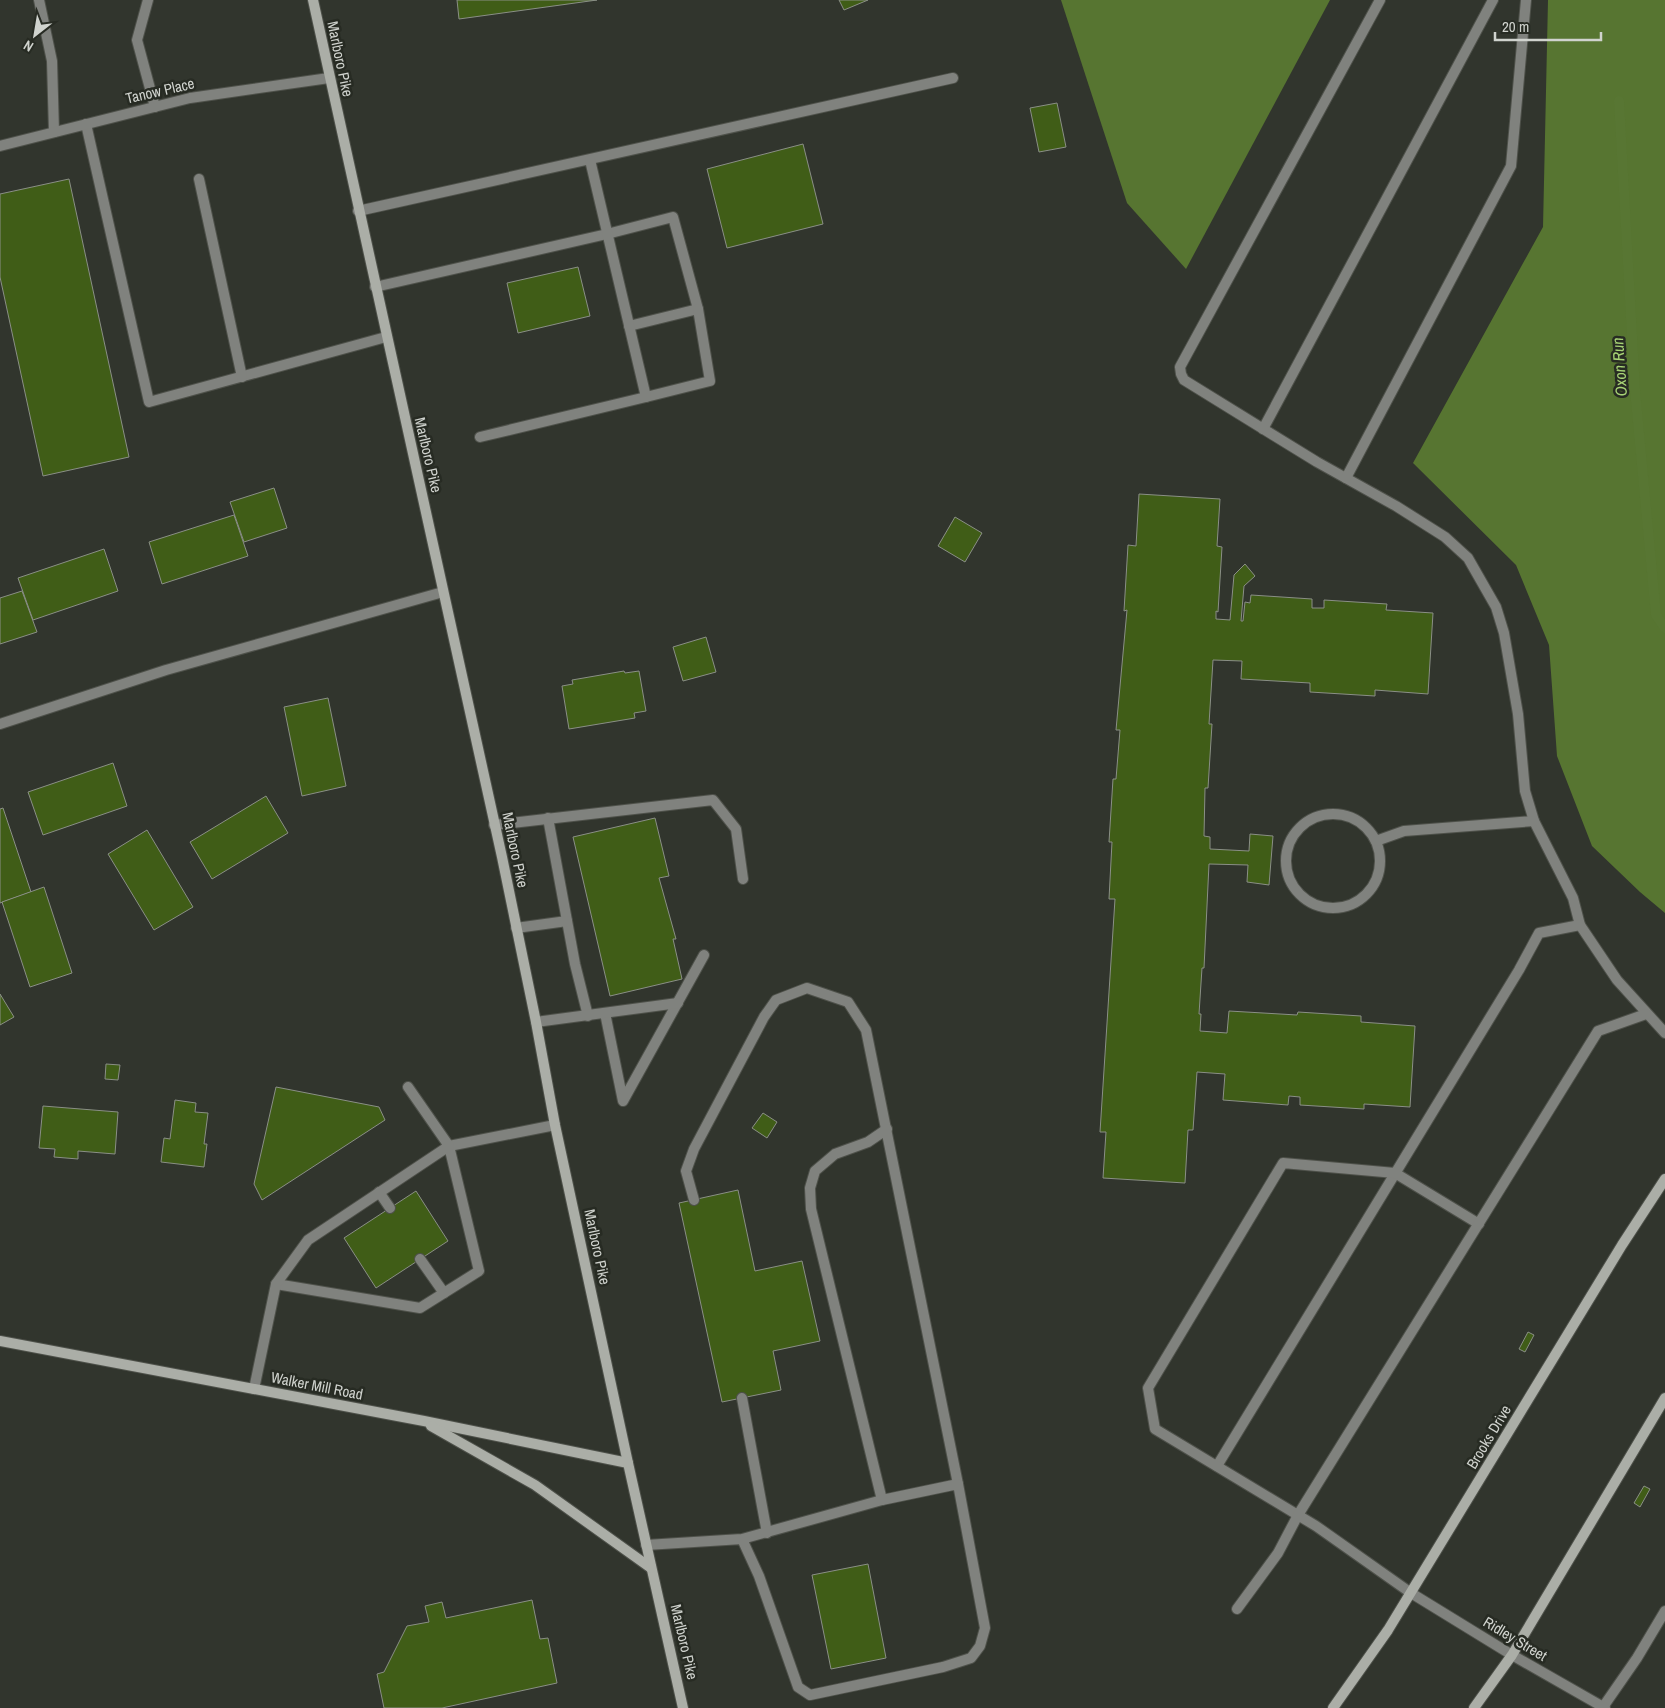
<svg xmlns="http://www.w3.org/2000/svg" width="1665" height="1708" font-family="'Archivo Narrow',sans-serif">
<rect width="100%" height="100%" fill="#31352d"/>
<!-- forest -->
<g fill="#577531">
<polygon points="1061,0 1330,0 1186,269 1127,203"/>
<polygon points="1548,0 1665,0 1665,913 1640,892 1592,846 1557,756 1549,645 1516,565 1413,463 1543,227"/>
</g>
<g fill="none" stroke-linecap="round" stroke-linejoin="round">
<!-- stream -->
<polyline stroke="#587633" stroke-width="10" points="1619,101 1635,390 1656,615 1665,628"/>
</g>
<!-- building -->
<g fill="#405d17" stroke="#8a8f86">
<polygon points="457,0 597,0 459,19"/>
<polygon points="839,0 868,0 844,10"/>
<polygon points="1057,103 1066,147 1039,152 1030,108"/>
<polygon points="803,144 823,224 727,248 707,169"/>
<polygon points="69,179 129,457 43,476 0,277 0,194"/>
<polygon points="578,267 590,316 518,333 507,283"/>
<polygon points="274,488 287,528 244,542 230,502"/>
<polygon points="1139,494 1220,499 1217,546 1222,547 1218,612 1216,611 1216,619 1230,620 1234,575 1245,564 1255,576 1244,586 1241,621 1243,621 1245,602 1250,603 1251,595 1312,599 1312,608 1324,608 1324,600 1387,604 1386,610 1433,613 1428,694 1375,690 1375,696 1310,692 1310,683 1241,679 1242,661 1213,660 1209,724 1212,724 1208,788 1205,788 1204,836 1210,837 1210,849 1249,851 1250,834 1273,836 1269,885 1247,882 1248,865 1209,864 1204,968 1202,968 1199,1014 1201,1014 1200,1031 1227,1033 1229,1011 1297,1015 1298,1012 1361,1016 1361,1022 1415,1026 1410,1107 1364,1104 1364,1109 1300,1105 1300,1097 1289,1096 1288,1105 1223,1100 1225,1074 1197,1072 1193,1130 1188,1130 1185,1183 1103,1178 1106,1132 1100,1132 1115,899 1109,899 1112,842 1109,842 1113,779 1116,779 1120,730 1116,730 1127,610 1124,611 1128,545 1136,546"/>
<polygon points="234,515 248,556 162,584 149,542"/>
<polygon points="955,517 982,533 965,562 938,546"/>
<polygon points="104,549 118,591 33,620 18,578"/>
<polygon points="22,591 37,632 0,644 0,598"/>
<polygon points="706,637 716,672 683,681 673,647"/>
<polygon points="624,671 625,673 639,671 646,711 634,713 635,718 569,729 562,686 573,684 572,680"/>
<polygon points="328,698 346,786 302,796 284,707"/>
<polygon points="113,763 127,806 43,835 28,792"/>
<polygon points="266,796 288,833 212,879 190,842"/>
<polygon points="3,808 31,892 0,903 0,809"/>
<polygon points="655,818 669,876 659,878 676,939 673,939 682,979 610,996 573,837"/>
<polygon points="147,830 193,907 154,930 108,854"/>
<polygon points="44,887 72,973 30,987 2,902"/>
<polygon points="0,994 14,1017 0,1025"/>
<polygon points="106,1064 120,1065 118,1080 105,1079"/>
<polygon points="276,1087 379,1107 385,1120 262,1200 254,1184"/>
<polygon points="175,1100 196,1103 195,1112 208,1113 204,1144 207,1144 204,1167 161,1162 164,1138 170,1139"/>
<polygon points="43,1106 118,1112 115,1154 78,1151 78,1159 54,1157 55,1149 39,1148"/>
<polygon points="763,1113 777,1122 767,1138 752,1128"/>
<polygon points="738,1190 755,1271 802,1261 820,1341 773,1351 781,1390 722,1402 679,1203"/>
<polygon points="416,1191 448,1241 376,1288 344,1238"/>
<polygon points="1528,1332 1534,1335 1525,1352 1519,1349"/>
<polygon points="1644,1486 1650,1489 1640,1507 1634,1503"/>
<polygon points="868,1564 886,1658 831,1669 812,1575"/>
<polygon points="532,1600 540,1639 548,1638 557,1683 442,1708 384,1708 377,1674 384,1672 407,1626 429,1622 425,1606 442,1602 446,1618"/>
</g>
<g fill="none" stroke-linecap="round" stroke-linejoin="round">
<defs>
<g id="lane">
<polyline points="39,0 52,61 54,132"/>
<polyline points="148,0 137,40 155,107"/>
<polyline points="1380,0 1180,367 1181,374 1184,380 1317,462 1396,506 1445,537 1468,558 1496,607 1504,633 1518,714 1525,791 1534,821 1573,898 1580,925 1617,980 1665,1033"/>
<polyline points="86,124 149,402 386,337"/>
<polyline points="199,179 242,377"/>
<polyline points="358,211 953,78"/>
<polyline points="375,287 607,234 673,217 698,309 629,326"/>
<polyline points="646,397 710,381 698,309"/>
<polyline points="1263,429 1493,0"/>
<polyline points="480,437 646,397 590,160"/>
<polyline points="1346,478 1511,166 1526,0"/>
<polyline points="0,724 166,670 443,592"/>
<circle cx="1333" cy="861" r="47"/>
<polyline points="548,818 575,964 588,1016"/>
<polyline points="494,825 713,800 736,829 743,879"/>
<polyline points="1376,841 1404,831 1534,821"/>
<polyline points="516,928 567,921"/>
<polyline points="605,1013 623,1101 704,955"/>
<polyline points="536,1022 678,1003"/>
<polyline points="379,1192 390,1208"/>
<polyline points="694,1200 686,1171 694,1149 764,1017 776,1000 807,988 848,1002 866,1030 958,1484"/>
<polyline points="420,1259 444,1293"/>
<polyline points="276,1284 420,1308 479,1271 449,1146 555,1125"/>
<polyline points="254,1389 276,1284 308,1240 449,1146 408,1087"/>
<polyline points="742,1398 767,1533"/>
<polyline points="1217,1466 1519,970 1539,933 1580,925"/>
<polyline points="882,1500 811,1209 810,1188 815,1171 835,1154 868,1142 887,1129"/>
<polyline points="646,1545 742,1539 882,1500 958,1484 985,1628 980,1646 971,1658 943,1667 810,1695 798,1687 759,1576 742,1539"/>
<polyline points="1411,1593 1316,1526 1155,1429 1148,1388 1283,1163 1395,1173 1479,1224"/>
<polyline points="1237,1609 1278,1553 1298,1515 1598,1031 1646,1014"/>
<polyline points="1603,1707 1637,1658 1665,1611"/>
</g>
<g id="street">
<polyline points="0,146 190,98 329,78"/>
<polyline points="1411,1593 1512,1655 1605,1708"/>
</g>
<g id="secondary">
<polyline points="313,0 502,857 536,1022 555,1125 628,1463 683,1708"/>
<polyline points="0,1341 424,1421 628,1463"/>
<polyline points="431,1426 535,1485 651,1568"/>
<polyline points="1333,1708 1388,1630 1622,1245 1665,1179"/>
<polyline points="1474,1708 1512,1655 1665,1398"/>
</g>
</defs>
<!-- lane casing -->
<use href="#lane" stroke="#4e514a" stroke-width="12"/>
<!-- street casing -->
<use href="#street" stroke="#4e514a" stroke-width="12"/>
<!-- secondary casing -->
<use href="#secondary" stroke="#4e514a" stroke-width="12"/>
<!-- lane -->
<use href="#lane" stroke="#80827e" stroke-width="10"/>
<!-- street -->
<use href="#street" stroke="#80827e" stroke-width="10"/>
<!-- secondary -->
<use href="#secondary" stroke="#abaea7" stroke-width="10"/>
</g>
<g text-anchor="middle" stroke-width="5" stroke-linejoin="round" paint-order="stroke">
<!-- street labels -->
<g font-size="15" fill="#d0d3ce" stroke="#272b23">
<text transform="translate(340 59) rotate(78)" y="5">Marlboro Pike</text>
<text transform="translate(160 91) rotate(-13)" y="5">Tanow Place</text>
<text transform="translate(428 455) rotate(77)" y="5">Marlboro Pike</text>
<text transform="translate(515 850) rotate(78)" y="5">Marlboro Pike</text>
<text transform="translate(597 1247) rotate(78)" y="5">Marlboro Pike</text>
<text transform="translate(317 1386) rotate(11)" y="5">Walker Mill Road</text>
<text transform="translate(1489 1437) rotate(-59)" y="5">Brooks Drive</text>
<text transform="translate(1515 1639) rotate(31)" y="5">Ridley Street</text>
<text transform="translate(684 1642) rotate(77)" y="5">Marlboro Pike</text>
</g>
<!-- water labels -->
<g font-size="16" font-style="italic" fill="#a7d375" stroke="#272b23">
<text transform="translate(1619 367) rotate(-94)" y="6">Oxon Run</text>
</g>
</g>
<!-- north arrow -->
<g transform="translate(35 35) rotate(211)" stroke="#272b23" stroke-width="4" paint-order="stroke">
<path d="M0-4L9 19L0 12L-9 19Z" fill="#d0d3ce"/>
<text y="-8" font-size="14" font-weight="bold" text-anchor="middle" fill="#d0d3ce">N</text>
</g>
<!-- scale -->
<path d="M1495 32v8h106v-8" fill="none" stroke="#d0d3ce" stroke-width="2.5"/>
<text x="1502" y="32" font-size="15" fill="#d0d3ce" stroke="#272b23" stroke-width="4" paint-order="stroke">20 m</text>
</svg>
